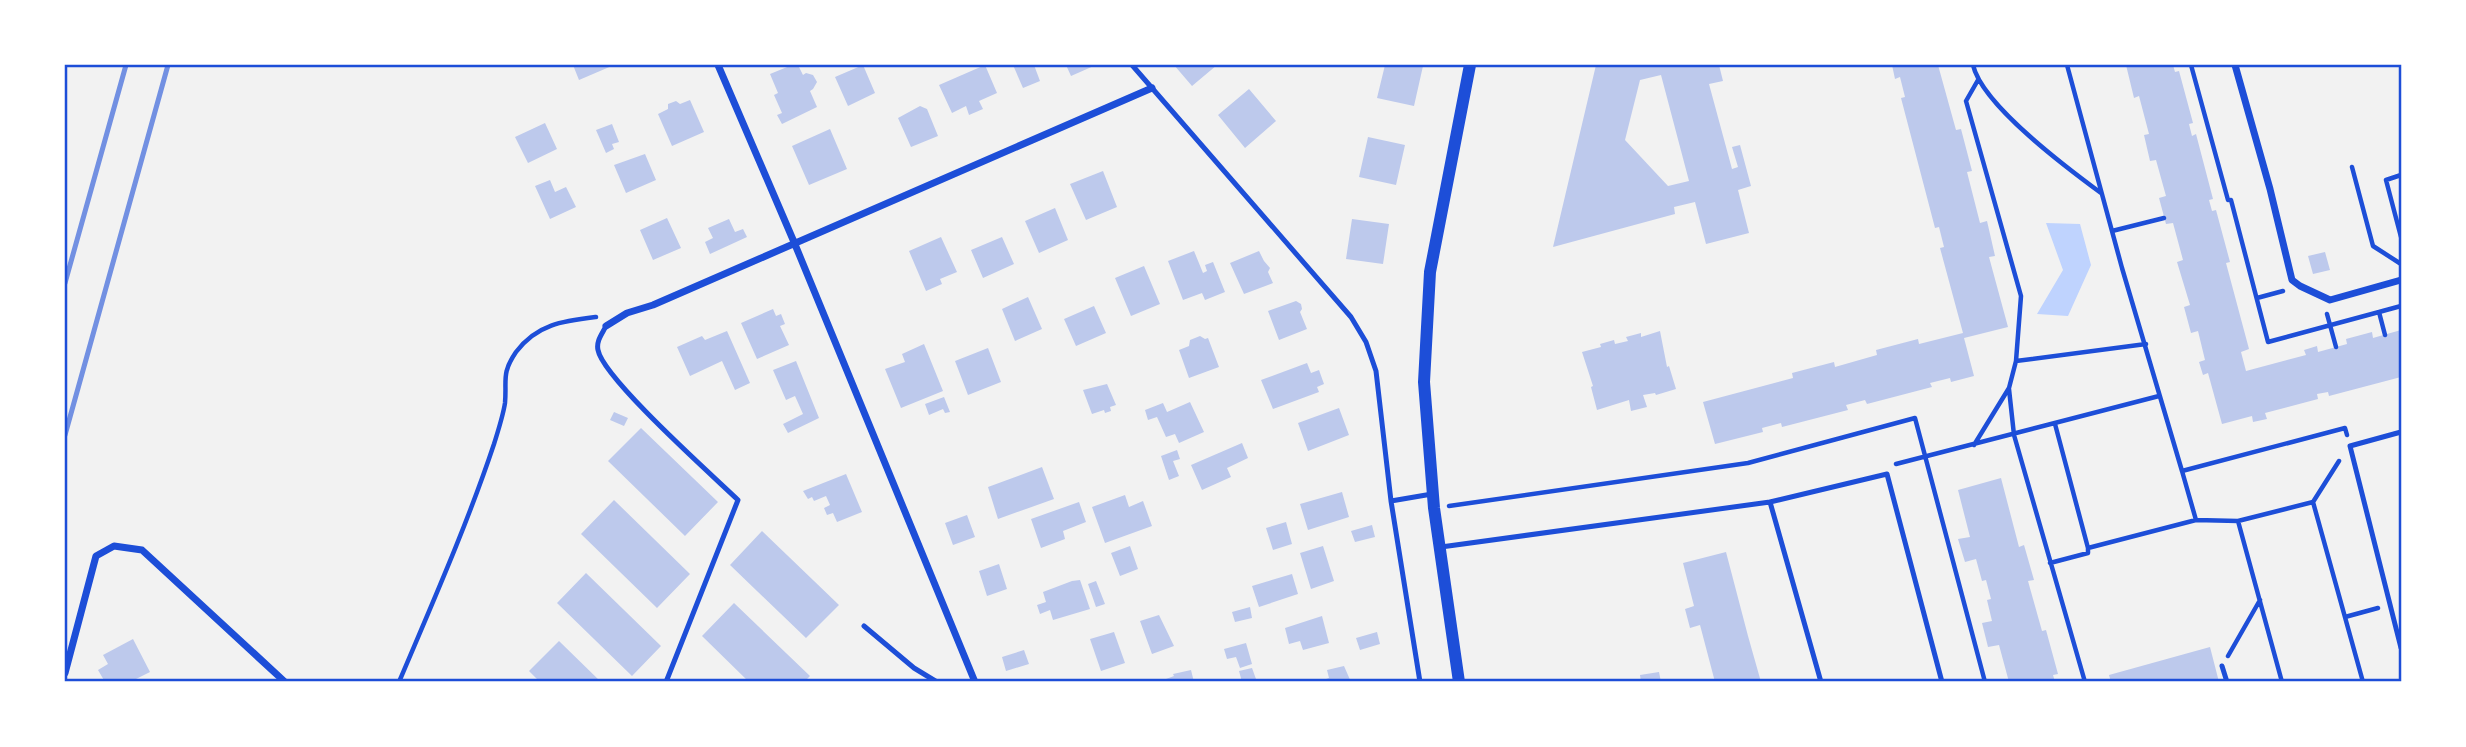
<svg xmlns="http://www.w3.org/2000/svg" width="2466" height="747" viewBox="0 0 2466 747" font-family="Arial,sans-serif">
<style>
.water{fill:#bfd3fe}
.building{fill:#bdc9ec;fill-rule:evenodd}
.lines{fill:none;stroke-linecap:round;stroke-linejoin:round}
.path{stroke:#1d4ed8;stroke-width:4.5}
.service{stroke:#1d4ed8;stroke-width:5}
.minor{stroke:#1d4ed8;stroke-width:7}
.tertiary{stroke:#1d4ed8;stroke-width:12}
.rail{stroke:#7290e2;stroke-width:5}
.neatline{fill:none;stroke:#1d4ed8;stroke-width:2.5}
</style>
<rect width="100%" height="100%" fill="#f2f2f2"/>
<path class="water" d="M2046 223 2080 224 2091 265 2068 316 2037 314 2063 270Z"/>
<path class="building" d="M573 65H614L579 80Z
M792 65H798L803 75 806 73 813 75 817 82 813 89 810 91 817 107 782 124 777 115 782 113 774 95 778 93 770 74Z
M863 65 875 93 848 106 835 77Z
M985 65 997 93 979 101 983 109 969 115 966 106 952 113 939 85Z
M1013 65H1034L1040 81 1023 88Z
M1066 65H1096L1071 76Z
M1174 65H1217L1192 86Z
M1385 65 1423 66 1414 106 1377 98Z
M1596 65H1719L1723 81 1709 84 1732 169 1738 167 1732 147 1740 145 1751 186 1738 190 1749 233 1706 244 1695 202 1674 207 1675 214 1553 247ZM1661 75 1689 181 1668 186 1625 140 1640 80Z
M1892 65H1938L1956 130 1961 129 1972 171 1967 172 1980 223 1987 221 1990 234 1995 256 1989 257 2008 327 1964 338 1974 376 1951 382 1950 378 1930 383 1932 387 1867 404 1865 400 1846 405 1848 410 1782 427 1781 423 1762 428 1763 432 1715 444 1703 402 1793 378 1792 373 1834 362 1835 367 1877 355 1876 350 1918 339 1919 344 1963 333 1940 248 1944 247 1939 227 1935 228 1901 98 1905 97 1900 77 1895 79Z
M2126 65H2173L2175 72 2179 71 2193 123 2189 124 2192 136 2196 134 2213 199 2209 200 2212 211 2216 210 2230 262 2226 263 2249 349 2241 352 2246 371 2306 355 2304 350 2317 346 2318 352 2347 344 2346 339 2372 332 2373 338 2401 330V377L2329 396 2328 392 2317 394 2318 399 2265 413 2267 419 2253 422 2252 416 2222 424 2208 373 2203 375 2199 362 2205 360 2198 331 2191 333 2184 307 2190 305 2177 262 2183 260 2173 223 2166 224 2159 198 2166 196 2156 160 2150 161 2144 135 2149 134 2139 96 2134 98Z
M1249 89 1276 121 1245 148 1218 115Z
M690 100 704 132 672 146 658 114 668 109V104L676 101 680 104Z
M920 106 927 109 938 136 911 147 898 118Z
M545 123 557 149 528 163 515 137Z
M612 124 619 142 612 144 614 149 606 153 596 130Z
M830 129 847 169 809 185 792 146Z
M1368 137 1405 145 1396 185 1359 177Z
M645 154 656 180 626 193 614 165Z
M1103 171 1117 207 1086 220 1070 184Z
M550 180 555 192 566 187 576 207 550 219 535 186Z
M1055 208 1068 240 1039 253 1025 221Z
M667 218 681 248 653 260 640 230Z
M729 219 735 232 743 229 747 237 710 254 705 242 713 238 708 228Z
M1352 219 1389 224 1383 264 1346 259Z
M941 237 957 272 940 279 942 284 926 291 909 251Z
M1002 237 1014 264 983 278 971 250Z
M1194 251 1203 273 1207 271 1205 265 1213 262 1225 292 1205 300 1202 293 1183 300 1168 261Z
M1259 251 1264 261 1270 268 1268 272 1273 283 1244 294 1230 263Z
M2325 252 2330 270 2313 274 2308 256Z
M1144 266 1160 304 1131 316 1115 278Z
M1028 297 1042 329 1015 341 1002 309Z
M1296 301 1301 304 1302 309 1300 312 1307 329 1279 340 1268 311Z
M1094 306 1106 333 1076 346 1064 319Z
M773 309 776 316 781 314 785 324 780 326 789 345 757 359 741 323Z
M727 331 750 383 735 390 722 361 690 376 677 347 702 336 705 340Z
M1660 331 1667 367 1669 366 1676 389 1656 395 1655 393 1643 395 1647 407 1631 411 1629 400 1597 410 1591 387 1593 386 1582 352 1601 347 1600 344 1614 340 1615 344 1628 341 1626 337 1641 333V337Z
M1200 336 1205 339 1208 338 1219 367 1189 378 1179 350 1189 346 1190 340Z
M924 344 943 391 901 408 885 369 905 362 902 354Z
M988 348 1001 382 968 395 955 361Z
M796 361 819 418 788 433 783 424 803 414 795 396 786 400 773 370Z
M1307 363 1311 373 1319 370 1324 384 1317 387 1319 392 1273 409 1261 380Z
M1107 384 1116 405 1110 407 1111 411 1105 413 1104 410 1092 414 1083 390Z
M944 397 950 412 945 413 943 409 929 415 925 404Z
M1190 402 1204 432 1179 443 1175 434 1166 437 1157 417 1148 420 1145 410 1163 403 1167 412Z
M1339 408 1349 435 1308 451 1298 423Z
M614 412 628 418 624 426 610 420Z
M641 428 718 502 685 536 608 461Z
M1242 443 1248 458 1227 468 1231 477 1202 490 1191 465Z
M1177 450 1180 459 1173 461 1179 476 1169 480 1161 456Z
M1042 467 1054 499 998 519 988 487Z
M846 474 862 512 837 522 833 513 827 515 824 508 830 505 826 496 814 501 812 497 808 499 803 491Z
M2001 478 2019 547 2024 545 2034 580 2028 581 2042 631 2046 630 2058 674 2053 675 2055 682H2009L1999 645 1988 647 1982 623 1992 621 1987 600 1991 599 1986 580 1982 581 1976 559 1965 562 1958 539 1970 537 1958 490Z
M1342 492 1349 517 1308 530 1300 504Z
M1125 495 1129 507 1143 501 1152 526 1105 543 1092 507Z
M614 500 690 574 657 608 581 534Z
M1079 502 1086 522 1063 531 1065 539 1041 548 1031 519Z
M967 515 975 537 953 545 945 523Z
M1286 522 1292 544 1273 550 1266 528Z
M1372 525 1375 537 1355 542 1351 531Z
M762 531 839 605 806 638 730 565Z
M1130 546 1138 569 1120 576 1111 553Z
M1323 546 1334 581 1311 589 1300 553Z
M1726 552 1748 636 1761 682H1715L1700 625 1690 628 1685 609 1694 606 1683 563Z
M999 564 1007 589 987 596 979 571Z
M586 573 661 646 632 676 557 603Z
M1292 574 1298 594 1259 607 1252 586Z
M1080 580 1090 609 1053 620 1050 610 1040 614 1037 605 1046 602 1043 592 1072 581Z
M1096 581 1105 604 1096 607 1088 584Z
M734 603 810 676 804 682H749L702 636Z
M1250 607 1252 618 1235 622 1232 612Z
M1159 615 1174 646 1152 654 1140 621Z
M1322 616 1329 643 1303 650 1300 641 1289 644 1285 628Z
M1114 632 1125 663 1101 671 1090 639Z
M1377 632 1380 644 1360 650 1356 638Z
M133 639 150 672 130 682H105L98 670 108 664 103 655Z
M559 641 601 682H540L529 671Z
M1246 643 1252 664 1240 668 1236 657 1227 659 1224 649Z
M2210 647 2219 682H2111L2109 675Z
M1024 650 1029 664 1006 671 1002 657Z
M1344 666 1351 682H1327L1326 679 1329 678 1327 670Z
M1252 668 1256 679 1242 682 1239 671Z
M1191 670 1194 682H1158L1174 676 1173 674Z
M1659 672 1661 682H1641L1640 675Z"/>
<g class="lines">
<path class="path" d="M1973 65C1982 105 2067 168 2101 193
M2067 65 2122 268 2182 471 2345 428 2347 435
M2191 65 2228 200
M2352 167 2373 246 2401 264
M2401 175 2386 180 2401 237
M2231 200 2268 342 2379 312 2385 335
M2112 231 2164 218
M2257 298 2283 291
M2379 312 2401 306
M2327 314 2336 347
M2016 361 2146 344
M2009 389 2014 435 2085 682
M2055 424 2088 548
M1974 445 2009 388 2016 361 2021 296 1966 101 1978 80
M1896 464 2159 396
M2182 471 2196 520
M2313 502 2339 461
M1449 506 1748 463 1915 418 1985 682
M2238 521 2282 682
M2050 563 2088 553V548L2196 520 2238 521 2313 502 2363 682
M2345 617 2378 608
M2228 656 2260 600
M399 682C432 604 467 525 494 444 498 431 503 416 505 403 507 380 501 374 516 352 537 324 563 321 596 317"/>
<path class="service" d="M1132 65 1351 317 1366 342 1376 371 1391 501 1420 682
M606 326C602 334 596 341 598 350 603 378 712 475 738 500L666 682
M2401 432 2350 446 2401 648
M1391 501 1432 494
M1770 502 1821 682
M1441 547 1770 502 1887 474 1942 682
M864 626 914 668 937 682
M2222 666 2227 682"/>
<path class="minor" d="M718 65 794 242 975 682
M2235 65 2270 189 2292 280 2300 286 2330 300 2401 280
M606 326 627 313 653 305 1152 88
M65 673 96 556 114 546 142 550 285 682"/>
<path class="tertiary" d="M1459 682 1434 508 1424 382 1430 272 1470 65"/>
<path class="rail" d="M65 283 126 65
M65 435 168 65"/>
</g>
<rect width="2466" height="747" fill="none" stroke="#ffffff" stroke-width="133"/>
<rect x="66" y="66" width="2334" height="614" class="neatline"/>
</svg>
